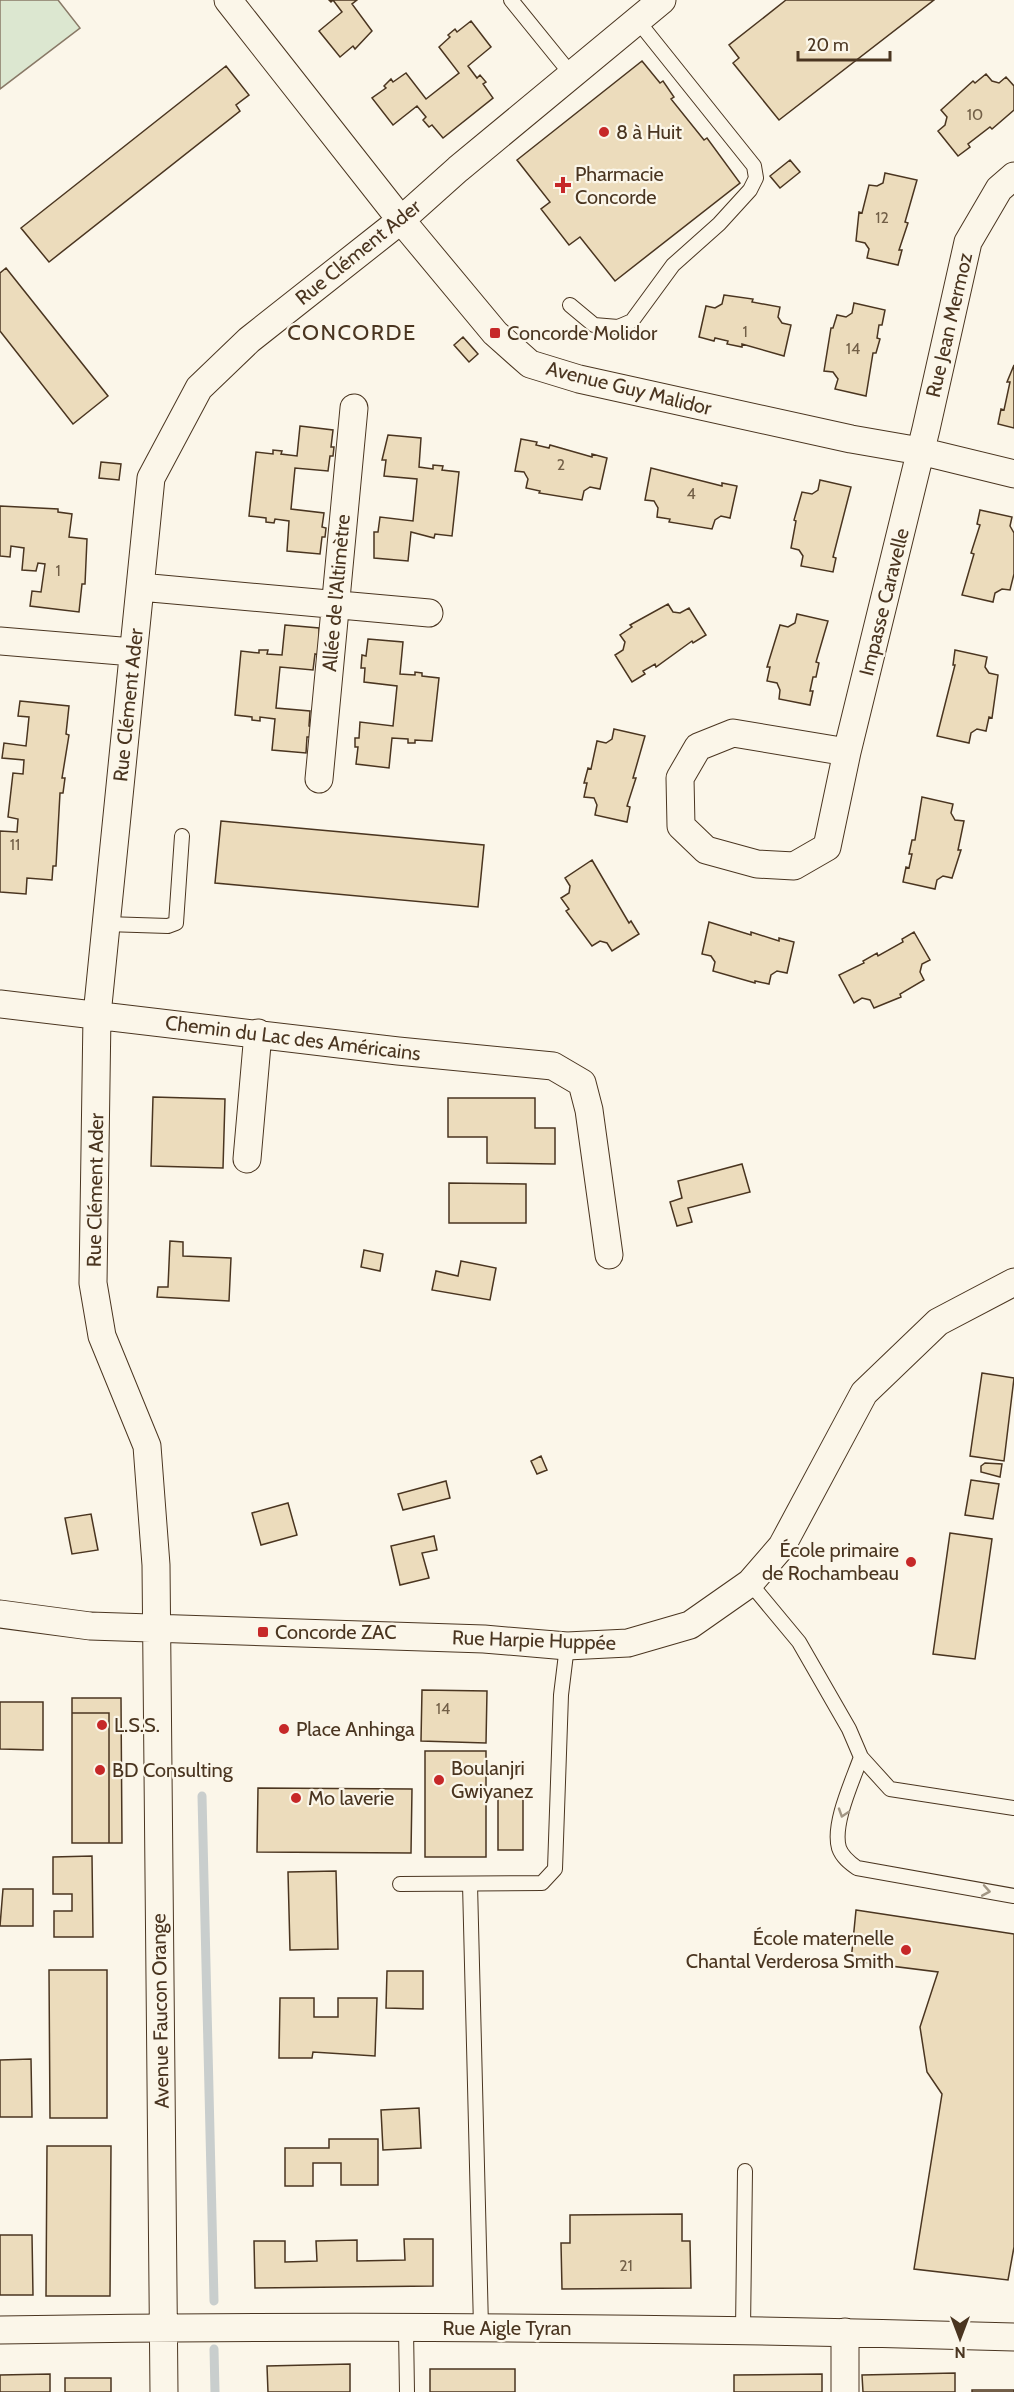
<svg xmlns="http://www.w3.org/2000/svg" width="1014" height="2392" viewBox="0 0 1014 2392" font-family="Cabin,sans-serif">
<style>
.green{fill:#dce7d0;stroke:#887966;stroke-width:1.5}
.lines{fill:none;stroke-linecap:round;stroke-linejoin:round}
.stream{stroke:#c9cecd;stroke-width:9}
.building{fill:#ecdcbc;stroke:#4a3520;stroke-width:1.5}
.lane-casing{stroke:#4a3520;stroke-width:16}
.street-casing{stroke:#4a3520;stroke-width:29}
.lane{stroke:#fbf6e9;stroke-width:14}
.street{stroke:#fbf6e9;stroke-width:27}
.oneway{stroke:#a29684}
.poi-dot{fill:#c62828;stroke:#fbf6e9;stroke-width:2}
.labels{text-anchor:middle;stroke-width:4.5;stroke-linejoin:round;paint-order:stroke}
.number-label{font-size:16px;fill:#725f47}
.poi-label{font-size:20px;fill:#4a3520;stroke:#fbf6e9;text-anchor:start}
.street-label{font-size:20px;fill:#4a3520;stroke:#fbf6e9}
.quarter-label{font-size:22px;letter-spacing:1.5px;fill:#4a3520;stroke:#fbf6e9}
</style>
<rect width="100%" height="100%" fill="#fbf6e9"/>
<path class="green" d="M0 0H58L80 28 0 89Z"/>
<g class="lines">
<path class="stream" d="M202 1796 214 2301
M214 2349 215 2392"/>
</g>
<path class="building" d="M329 0H357L352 4 372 31 355 49 353 46 340 57 319 31 342 12 333 0 331 2Z
M786 0H934L779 120 733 63 739 58 729 45Z
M471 21 491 47 468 66 477 78 480 75 486 82 483 84 493 98 443 138 432 125 429 127 423 120 426 117 417 106 393 125 372 98 386 88 384 86 391 79 393 82 406 73 426 99 459 73 439 47 450 37 448 35 455 29 457 32Z
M642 61 660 83 663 81 674 97 671 99 704 140 707 138 740 183 615 281 580 237 569 245 541 209 550 202 517 160Z
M226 66 249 95 236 105 240 111 49 262 21 228Z
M986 74 992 81 999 83 1006 77 1014 86V110L992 129 990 127 968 144 970 147 958 156 938 131 945 125 947 117 941 110 973 81 975 83Z
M790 160 800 172 780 188 770 176Z
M885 173 917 180 905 222 908 223 899 250H902L898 265 867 258 869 249 865 243 856 241 859 212 862 213 869 185 877 186 883 183Z
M6 268 108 396 73 424 0 331V273Z
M724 295 753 299 752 302 780 307 778 317 782 323 791 325 784 356 742 344V347L727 344 728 341 715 338 714 341 699 337 706 306 715 308 722 304Z
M854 303 885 310 882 325H879L877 338 880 339 876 353H873L866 396 835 389 838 379 833 372 824 371 831 328H833L837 315 846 317 852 313Z
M463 337 478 354 469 362 454 345Z
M1014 365V428L998 424 1001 409 1004 410 1010 382H1007Z
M300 426 333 430 331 447H334L333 456H330L328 471 295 468 291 509 324 513 322 527 326 528 325 537H322L320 554 287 551 289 521 275 519 274 523 266 522V518L249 516 256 452 273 454V450L282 451 281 454 297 456Z
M388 435 421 438 419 467 433 469V465L443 466 442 470 459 472 452 536 435 534 434 538 411 532 408 561 374 558V532H378L380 517 413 521 417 479 384 476 386 460H382Z
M521 439 537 442 536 445 549 448 550 445 592 457V454L607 458 600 489 590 487 584 491 582 500 539 493 540 491 526 488 528 479 524 472 515 471Z
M101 462 121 464 119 480 99 478Z
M651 468 722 486V483L737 486 730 518 721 516 715 520 712 529 669 522 670 519 657 517 658 508 654 501 645 500Z
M820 480 851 487 833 557 836 558 833 572 801 566 803 556 799 550 791 548 796 521 794 520 802 492 812 494 818 490Z
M0 506 58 509V512L72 514 69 537 87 539 85 584H82L79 612 30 606 32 591 41 592 45 564 38 563 36 571 22 570 24 548 11 546 10 557 0 556Z
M980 510 1012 517 1010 526 1014 533V574L1010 590 1002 589 995 593 993 602 962 595 974 554 971 553 980 525 977 524Z
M668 604 673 612 680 613 689 608 706 635 693 643 692 641 656 667 655 664 643 671 645 674 632 682 615 655 623 650 625 642 620 635 632 627 630 625Z
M797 614 828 621 816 662 819 663 816 677H813L810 691H813L810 705 779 699 780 690 777 683 767 681 770 667H767L780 625 788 627 795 623Z
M285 625 319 628 320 655 315 654 313 670 280 667 276 708 310 711 309 726 312 727 311 737H307L306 753 272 750 275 719 260 717V721L252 720V717L235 715 241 651 259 653V650H268L267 654 282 655Z
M368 639 403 642 400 674 415 675V672L422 673V676L439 678 432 741 415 740V743H408V739L392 738 389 768 356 764 358 747H355V738H359L360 722 393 726 397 686 364 682 365 668H361L362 655 366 656Z
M955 650 987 657 985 667 989 673 998 675 992 718 989 717 986 731 977 729 971 733 969 743 937 736 955 665H953Z
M20 701 69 706 66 734 69 735 62 778H65L63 793H60L56 866H53L52 880 27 878 26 894 0 892V831L17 832 18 819 8 817 13 773 23 774 24 760 2 758 4 743 26 746 29 717 18 716Z
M614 729 645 736 633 778H636L627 806 630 807 627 822 595 815 597 805 594 798 584 797 587 783H584L588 768 591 769 597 741 606 743 612 739Z
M922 797 953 804 951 813 955 820 964 821 958 850H961L952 878 943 876 937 880 935 889 903 882 906 867 909 868 912 854H909L912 840H915Z
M221 821 484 845 478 907 215 883Z
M592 860 629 923 631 921 639 934 612 951 607 943 600 941 592 946 566 911 569 909 561 898 569 893 570 886 565 878Z
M709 922 751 935V932L779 941V938L794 942 787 973 777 971 771 975 769 984 755 981V983L713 971 715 962 711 956 702 954Z
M914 932 930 960 922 964 920 972 924 980 900 994 901 997 874 1008 870 1000 862 998 854 1003 839 975 864 963 863 961 877 953 878 956 903 942 902 939Z
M153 1097 225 1099 223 1168 151 1166Z
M448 1098H535V1128H555V1164L487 1163V1137H448Z
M742 1164 750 1192 688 1208 692 1222 677 1226 670 1202 682 1198 678 1181Z
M449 1183 526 1184V1223H449Z
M170 1241 183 1242V1256L231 1258 229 1301 157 1297 158 1287H168Z
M364 1250 383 1254 380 1271 361 1267Z
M461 1261 496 1268 490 1300 432 1290 436 1271 458 1276Z
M982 1373 1014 1378 1004 1461 970 1456Z
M541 1456 547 1470 537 1474 531 1461Z
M985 1463 1002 1464 1000 1477 981 1472V1466Z
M971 1480 999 1484 993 1519 965 1515Z
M446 1481 450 1498 403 1510 398 1494Z
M288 1503 297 1535 261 1545 252 1513Z
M91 1514 98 1550 72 1554 65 1518Z
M950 1533 992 1539 975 1659 933 1654Z
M434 1536 437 1550 422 1553 429 1578 400 1585 391 1546Z
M422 1690 487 1691 486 1743 421 1741Z
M72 1698H121L122 1843H109V1713H72Z
M0 1702H43V1750L0 1749Z
M72 1713H109V1843H72Z
M425 1751H486V1857H425Z
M258 1788 412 1789 411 1853 257 1852Z
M498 1790 523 1791V1850H498Z
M92 1856 93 1937H54V1911H72V1894H53V1857Z
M336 1871 338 1949 290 1950 288 1872Z
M3 1889H33V1926H0Z
M856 1910 1014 1934V2247L1008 2280 914 2269 942 2094 927 2072 920 2027 938 1972 851 1961Z
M49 1970H107V2118H50Z
M387 1971H423V2009L386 2008Z
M280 1998H314V2017H338V1998H377L375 2056 313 2052 312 2058H279Z
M31 2059 32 2117H0V2060Z
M419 2108 421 2148 383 2150 381 2110Z
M329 2139H378V2185H341V2163H313V2186H285V2148H329Z
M47 2146H111L110 2296H46Z
M682 2214V2241H690L691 2288 562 2289 561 2243H570V2215Z
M0 2235H32L33 2295H0Z
M404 2239H433V2286L255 2288 254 2241H285V2262L317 2261 316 2241 357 2240V2261L405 2260Z
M350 2364V2392H268L267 2366Z
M430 2369H515V2392H430Z
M955 2373V2392H863L862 2375Z
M50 2374V2392H0V2375Z
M822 2374V2392H734V2375Z
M65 2378H111V2392H65Z
M972 2390H1014V2392H972Z"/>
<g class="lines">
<defs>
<path id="lane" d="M511 0 571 74
M570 305 594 325 618 327 632 321 673 265 719 224 750 190 756 178 754 166 637 20
M106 924 168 926 176 923 182 836
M750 1583 799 1642 849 1729 861 1757 890 1789 1014 1808
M861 1757C853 1780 832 1824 839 1848 842 1857 850 1863 857 1868L1014 1896
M400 1884 542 1883 555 1869 561 1695 567 1646
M470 1884 481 2327
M406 2329 407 2392
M743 2330 745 2171"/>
<path id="street" d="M228 0 401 220 495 333 530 364 579 379 851 439 920 451 1014 474
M140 587 429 613
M0 641 133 652
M847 752 733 733 698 747 680 778 681 826 706 850 757 864 794 866 827 847 847 752 926 429 968 242 999 189 1014 176
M319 779 354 408
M0 1004 398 1051 553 1066 582 1083 589 1110 609 1255
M247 1159 258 1033
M0 1614 90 1626 484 1639 567 1646 628 1643 690 1625 750 1583 782 1546 864 1393 938 1322 1014 1282
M0 2330C338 2325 676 2327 1014 2337
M164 2392 156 1565 147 1446 102 1336 93 1283 97 1015 151 478 199 388 249 340 401 220 458 169 662 0
M845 2392V2332"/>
</defs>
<use href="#lane" class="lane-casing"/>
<use href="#street" class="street-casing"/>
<use href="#lane" class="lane"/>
<use href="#street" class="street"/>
</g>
<defs><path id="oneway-chevron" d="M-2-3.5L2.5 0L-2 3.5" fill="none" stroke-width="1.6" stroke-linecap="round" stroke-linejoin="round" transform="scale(1.5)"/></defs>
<g class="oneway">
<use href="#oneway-chevron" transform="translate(843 1813) rotate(108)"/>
<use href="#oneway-chevron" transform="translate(986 1891) rotate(10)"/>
</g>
<g class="poi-dot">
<circle cx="604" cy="132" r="6"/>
<path d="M560 176h6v6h6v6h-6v6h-6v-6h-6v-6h6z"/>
<rect x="489" y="327" width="12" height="12" rx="3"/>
<circle cx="911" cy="1562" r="6"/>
<rect x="257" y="1626" width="12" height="12" rx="3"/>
<circle cx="102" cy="1725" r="6"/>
<circle cx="284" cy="1729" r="6"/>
<circle cx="100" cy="1770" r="6"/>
<circle cx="439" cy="1780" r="6"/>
<circle cx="296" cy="1798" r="6"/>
<circle cx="906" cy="1950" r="6"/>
</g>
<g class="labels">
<g class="number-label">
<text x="975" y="120">10</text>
<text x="882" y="223">12</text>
<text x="745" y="337">1</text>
<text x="853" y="354">14</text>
<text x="561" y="470">2</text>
<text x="691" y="499">4</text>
<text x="58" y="576">1</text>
<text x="15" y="850">11</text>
<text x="443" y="1714">14</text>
<text x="626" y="2271">21</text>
</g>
<g class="poi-label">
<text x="616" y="139">8 à Huit</text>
<text x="575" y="181">Pharmacie<tspan x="575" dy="23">Concorde</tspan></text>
<text x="507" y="340">Concorde Molidor</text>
<text x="899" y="1557" text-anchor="end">École primaire<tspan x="899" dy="23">de Rochambeau</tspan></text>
<text x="275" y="1639">Concorde ZAC</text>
<text x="114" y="1732">L.S.S.</text>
<text x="296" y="1736">Place Anhinga</text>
<text x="451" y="1775">Boulanjri<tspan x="451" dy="23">Gwiyanez</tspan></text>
<text x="112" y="1777">BD Consulting</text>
<text x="308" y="1805">Mo laverie</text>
<text x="894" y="1945" text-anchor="end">École maternelle<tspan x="894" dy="23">Chantal Verderosa Smith</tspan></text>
</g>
<g class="street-label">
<text transform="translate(358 252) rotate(-39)" y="7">Rue Clément Ader</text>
<text transform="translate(949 325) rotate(-77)" y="7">Rue Jean Mermoz</text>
<text transform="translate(629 388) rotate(14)" y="7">Avenue Guy Malidor</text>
<text transform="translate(336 593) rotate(-85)" y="7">Allée de l'Altimètre</text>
<text transform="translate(884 602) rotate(-76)" y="7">Impasse Caravelle</text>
<text transform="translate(128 705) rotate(-84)" y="7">Rue Clément Ader</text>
<text transform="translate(293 1038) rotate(7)" y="7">Chemin du Lac des Américains</text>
<text transform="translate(95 1190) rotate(-89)" y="7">Rue Clément Ader</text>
<text transform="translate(534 1640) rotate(2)" y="7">Rue Harpie Huppée</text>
<text transform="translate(160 2011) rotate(-91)" y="7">Avenue Faucon Orange</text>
<text x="507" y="2335">Rue Aigle Tyran</text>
</g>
<g class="quarter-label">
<text x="352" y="340">CONCORDE</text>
</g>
</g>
<g transform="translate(960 2338) rotate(180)" stroke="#fbf6e9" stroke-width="4.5" paint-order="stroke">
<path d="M0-4.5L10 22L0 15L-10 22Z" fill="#4a3520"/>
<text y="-9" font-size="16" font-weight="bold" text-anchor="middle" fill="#4a3520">N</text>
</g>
<path d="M798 51v9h92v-9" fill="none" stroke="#4a3520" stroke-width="3"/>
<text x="807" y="51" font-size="18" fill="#4a3520" stroke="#fbf6e9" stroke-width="4.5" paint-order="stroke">20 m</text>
</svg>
